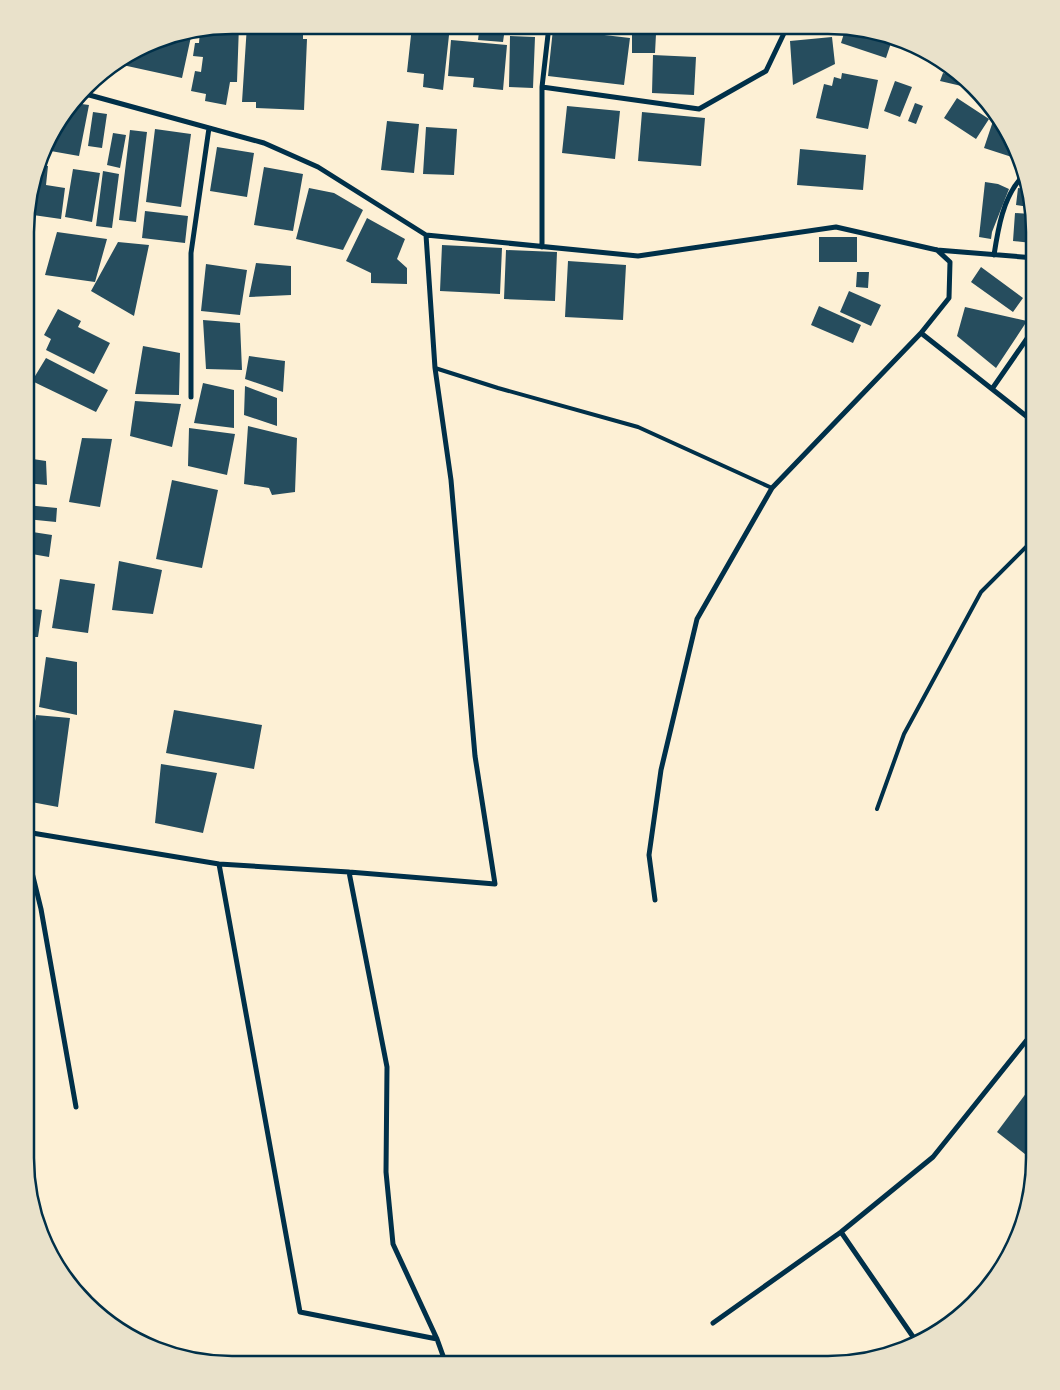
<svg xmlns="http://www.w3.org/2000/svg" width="1060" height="1390" viewBox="0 0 1060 1390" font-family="'Asap Condensed',sans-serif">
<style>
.building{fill:#264d5e}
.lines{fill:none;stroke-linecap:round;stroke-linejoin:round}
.service{stroke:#003049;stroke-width:4}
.minor{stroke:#003049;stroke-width:5}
.rim{fill:none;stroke:#003049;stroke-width:2.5}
</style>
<rect width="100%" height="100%" fill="#fdf0d5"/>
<path class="building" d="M232 25H239L237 82H230L226 105 205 101 206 94 191 91 195 71 201 72 203 57 193 56 195 43H199L200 30Z
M247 25H303V39H307L304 110 256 108V102H242Z
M412 26H450L443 90 423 87 424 74 407 72Z
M504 26H535V34L504 32Z
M572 26H601V30L572 27Z
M609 26H647L646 32Z
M711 26 764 27V33L711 35Z
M846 27H855L893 37 886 58 841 43Z
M553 29 630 38 624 85 548 76Z
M192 32 182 78 118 64 165 36Z
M479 32 504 35 503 42 478 40Z
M632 34H656L655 53H632Z
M510 36 535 37 533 88 509 87Z
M832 37 835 64 793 85 790 41Z
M451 40 507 45 503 90 473 87 474 78 448 76Z
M653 55 696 57 694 95 652 93Z
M842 73 878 80 868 129 816 118 824 84 832 86 834 77 841 79Z
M943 73 962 77 970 88 940 81Z
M895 81 912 87 900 117 884 111Z
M957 98 989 119 976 139 944 118Z
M74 103 89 105 79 156 45 150 53 129Z
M915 103 923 106 916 124 908 121Z
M567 106 620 111 615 159 562 153Z
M93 112 107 114 102 148 88 146Z
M642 112 705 118 701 166 638 161Z
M387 121 419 124 414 173 381 170Z
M993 121 1014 142 1018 159 984 148Z
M426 127 457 129 454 175 423 174Z
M155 129 191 134 181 207 146 202Z
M130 130 147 132 136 222 119 220Z
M113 133 126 135 120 168 107 165Z
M217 147 254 153 247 197 210 191Z
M800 149 866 155 863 190 797 185Z
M40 165 48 166 46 185 65 188 61 219 33 215Z
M264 167 303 174 293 231 254 225Z
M73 169 100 173 92 222 65 217Z
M103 171 119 174 112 228 96 226Z
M985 182 998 184 1009 189 992 232 991 239 979 237Z
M309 188 334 193 363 210 343 250 296 239Z
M1018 188 1025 189 1029 207 1016 205Z
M145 211 188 216 185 243 142 238Z
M1015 213 1031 214 1034 226 1032 243 1013 241Z
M367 218 405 239 397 259 407 268V284L371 283V273L346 261Z
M57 232 107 239 95 282 45 275Z
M819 237H857V262H819Z
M118 242 149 245 134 316 91 291Z
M442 245 502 248 500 294 440 291Z
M506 250 557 252 555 301 504 299Z
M568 261 626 265 623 320 565 317Z
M256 263 291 266V295L249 297Z
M206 264 247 270 240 315 201 311Z
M981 267 1023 298 1013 312 971 282Z
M857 272H869L868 288 856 287Z
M849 291 881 305 871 326 840 312Z
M819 306 861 325 853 343 811 325Z
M965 307 1027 321 996 368 957 336Z
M58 309 81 321 78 327 110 343 94 374 46 350 51 339 44 335Z
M203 320 240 323 242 370 206 369Z
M143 346 180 353 179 395 135 394Z
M1035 352V370L1027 366Z
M249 356 285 361 283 392 245 379Z
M46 358 108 390 96 412 32 381Z
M203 383 234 390V428L194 423Z
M245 386 277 398V426L244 415Z
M135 401 181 404 172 447 130 436Z
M248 426 297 438 295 492 272 495 269 488 244 484Z
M189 428 235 434 227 475 188 466Z
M82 438 112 439 100 507 69 502Z
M26 458 46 461 47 485 26 483Z
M172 480 218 490 202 568 156 559Z
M26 505 57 508 56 522 26 519Z
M26 531 52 535 49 557 26 553Z
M119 561 162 570 153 614 112 610Z
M60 579 95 584 88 633 52 628Z
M26 608 42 610 38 637H26Z
M46 657 77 662V715L39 707Z
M174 710 262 725 254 769 166 753Z
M36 715 70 718 58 807 26 801V775Z
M161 764 217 773 203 833 155 823Z
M1027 1092 1035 1098V1162L997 1132Z"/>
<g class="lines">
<path class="service" d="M435 368 498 388 638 427 772 488
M877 809 904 734 981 592 1035 538"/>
<path class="minor" d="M952 68 956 70
M542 87 699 109 766 71 787 27
M82 93 264 143 318 167 426 235 638 256 836 227 937 250 1035 258
M542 247V87L549 26
M994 255C998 229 1003 197 1022 177
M921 333 949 298 950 262 937 250
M191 397V253L209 128
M1035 423 992 389 1035 327
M26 832 219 864 349 872 495 884 475 756 451 480 435 368 426 235
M26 848 41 909 76 1107
M219 864 300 1312 437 1339
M349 872 387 1067 386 1172 393 1244 437 1339 446 1364
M655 900 649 855 661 770 697 619 772 488 921 333 992 389
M841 1232 918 1344
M713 1323 841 1232 933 1157 1026 1041 1035 1039"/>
</g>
<path d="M0 0H1060V1390H0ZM232 34H828A198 198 0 0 1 1026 232V1158A198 198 0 0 1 828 1356H232A198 198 0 0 1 34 1158V232A198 198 0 0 1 232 34Z" fill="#e9e1ca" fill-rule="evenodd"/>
<path class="rim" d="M232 34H828A198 198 0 0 1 1026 232V1158A198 198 0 0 1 828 1356H232A198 198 0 0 1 34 1158V232A198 198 0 0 1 232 34Z"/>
</svg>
